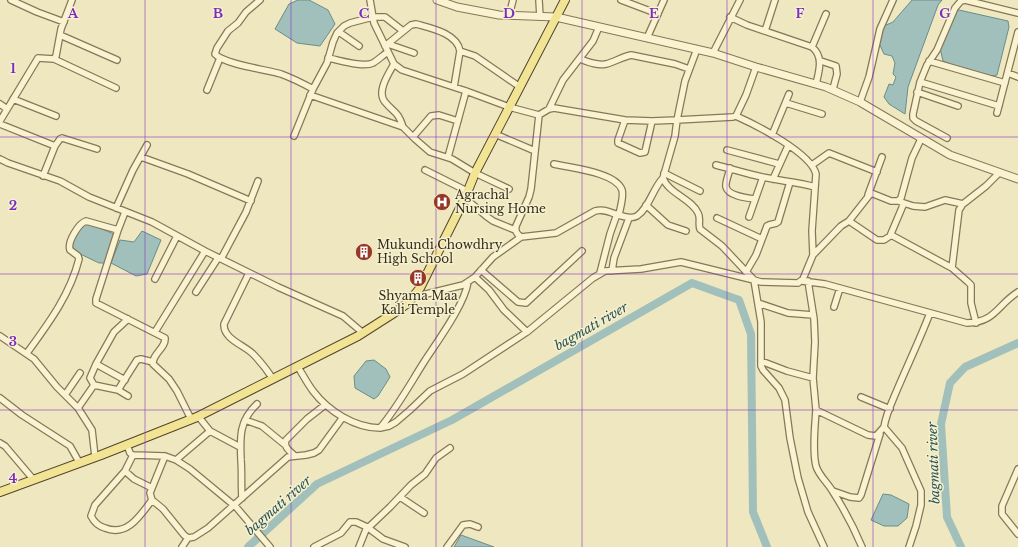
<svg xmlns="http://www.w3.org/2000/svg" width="1018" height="547" viewBox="0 0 1018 547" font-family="'Libre Baskerville',serif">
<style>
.water{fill:#a2c0bb;stroke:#698d8a}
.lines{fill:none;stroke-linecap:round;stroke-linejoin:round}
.river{stroke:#a2c0bb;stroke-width:8}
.minor-casing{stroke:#867857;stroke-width:8}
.tertiary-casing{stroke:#867857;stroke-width:9}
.primary-casing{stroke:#54452c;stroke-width:10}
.minor{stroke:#f9f3d2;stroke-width:5.5}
.tertiary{stroke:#f9f3d2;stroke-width:7}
.primary{stroke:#f2e495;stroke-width:8}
.grid{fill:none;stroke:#7b2cbf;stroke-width:1;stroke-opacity:0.55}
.labels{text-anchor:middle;stroke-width:3;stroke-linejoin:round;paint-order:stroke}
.poi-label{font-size:12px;fill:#362c1c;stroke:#f5f0ce;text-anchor:start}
.water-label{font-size:13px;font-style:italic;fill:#2b5256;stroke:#f5f0ce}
.grid-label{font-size:13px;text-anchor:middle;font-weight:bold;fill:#7b2cbf;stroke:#f5f0ce;stroke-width:3;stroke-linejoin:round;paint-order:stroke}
</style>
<rect width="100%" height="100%" fill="#eee7bf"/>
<path class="water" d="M298 0H309L328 10 335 24 320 46 297 43 275 29 289 4Z
M912 0H942L938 5 908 87 905 114 889 104 884 97 889 84 893 85 896 77 893 74 895 63 892 56 884 54 879 43 884 26 893 22Z
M959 10 1008 21 1009 27 997 75C983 79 957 66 943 61L940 48 956 11Z
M85 222 114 234 105 263H99L72 250 71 243Z
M142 231 161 240 147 274 136 276 111 263 120 240 134 242Z
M374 360 386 369 390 377 378 396 374 399 355 388 354 376 366 361Z
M883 494 891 495 909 504 907 518 898 526H884L871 520Z
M461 535 494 547H454Z"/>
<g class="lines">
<path class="river" d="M248 547 317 484 452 420 692 283 739 300 751 334 753 512 767 547
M961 547 947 517 941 424 950 383 965 367 1018 343"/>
<defs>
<path id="minor" d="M11 0 37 12 64 22
M260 0 246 12 238 23 228 31 217 48 215 54C223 64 268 70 281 74 292 78 302 83 313 89
M370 0 374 23 394 64 402 70 466 91 509 107 539 115 549 109 554 108 625 120 652 121 677 120 685 81 697 49
M539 0 540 17
M621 0 658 14
M509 16 513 0
M730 17 747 25 812 47C824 57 819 71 816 84
M765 31 775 0
M339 32 359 46
M60 35 117 60
M647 38 664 0
M388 44 414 53
M385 46 411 25 416 24C430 28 457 33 460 51L454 87
M812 47 826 14
M460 51 475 56 520 87
M713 53 740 0
M328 58C339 60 363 68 373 63 378 60 383 55 388 52
M54 59 116 88
M580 59C588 62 597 66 606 64 614 62 622 57 631 55L675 64 689 69
M821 61 836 66 837 74 833 89
M929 61 1005 83
M394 64C389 73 376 92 385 102 394 113 398 111 403 127
M1008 73 1018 77
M920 82 999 106
M207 90 220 58
M917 92 958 106
M310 95 403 127 415 139 430 152 452 159 475 173 509 189
M13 99 56 116
M860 102 869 77 880 29 893 0
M786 103 822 114
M0 104 7 109
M549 109 563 80 593 41 599 27
M997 113 1018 32
M736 116C756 125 811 153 816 174L812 231 813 255 803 279 798 283 761 282 754 280 722 246 700 229C698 224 701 218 698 213 692 199 668 193 663 178L675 136 677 120 733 117 736 116 746 95 756 67
M625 120 618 140V143L640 153 645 152 652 121
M0 121 38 58 54 59 56 56 61 29 72 0
M0 124 55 146
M495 134 535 151
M772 135 789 94
M294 136 313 89 327 63 333 42 337 33 344 26 350 23 373 17H385L403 31
M413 137 431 116 439 115 458 121
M947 138 916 121 913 118V114L920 82 927 65 937 50 955 8 961 1 965 0 1018 13
M727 150 779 164
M141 157 188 174 251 201
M448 157 466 91
M0 159 8 163 60 181 89 197 152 222 205 251 278 287 343 316 363 333
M554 164C570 168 616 172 622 190 624 197 620 208 619 215
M716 165C732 169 747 174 762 177 780 181 798 182 815 187
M812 165 829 153 877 172
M730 168C729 174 725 182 726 187 728 196 747 198 755 199
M425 170 467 191
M664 173 700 191
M43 176 55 146 60 139 62 138 97 149
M773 179 788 146
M868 195 882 157
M465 198 486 216 493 221 515 230
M898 201 913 206 925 207 945 200 963 204
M646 205 668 225 686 231
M116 208 133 170 147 145
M125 212 118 230 96 299V303L165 338C166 348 152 354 153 364L169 379 177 391 191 419
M749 217 763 177
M717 218 762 239
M849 221 877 240H884L890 236H893L952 268 968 282 971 285V303L976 323
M890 236 904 203
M521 237C517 234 515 232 516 226L529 197 531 189 539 115
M813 255 841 226 849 221 871 193 891 201H898L901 198 912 158 921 139
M221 259 246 212 258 181
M952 268 959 210 963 204 986 186 999 173
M481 270 518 302 526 303 582 251
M612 271 614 258 629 218
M746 272 756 255 767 226C771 223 775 225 778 222L790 182
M249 273 224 324C223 339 244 345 253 354 261 362 267 370 273 379
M600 273 610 234 617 214
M475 277 489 290 504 310 527 332
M155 279 177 236
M802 281 825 284 967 323C996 322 997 305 1018 292
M808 281 814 319 815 342 813 378 816 410 868 435 876 436 884 427
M196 292 218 258
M414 297 463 285 475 277 493 257 521 237 556 233 595 211C605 208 612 214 622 216 627 217 632 219 637 216 649 208 653 188 663 178
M758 303 788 313 813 315
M834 307 840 288
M155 332 205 251
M0 336 34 359 57 387 78 408 92 430 95 457
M27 353C48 324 70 295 79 259L78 256 70 250C67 242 79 223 86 221L118 230
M761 361 787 371 813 378
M96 364 125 380
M298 367C303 375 307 383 313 391 328 411 355 428 380 428 397 408 410 384 424 362 437 342 465 304 468 282
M94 385 90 378 96 364 114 332 128 319
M118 390 137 360 141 359 153 362
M65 395 80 373
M861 397 890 409
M0 398 22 415 70 446 79 462
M78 408 94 385 118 390 128 396
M816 410C815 427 812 450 816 466 819 476 828 483 833 492 844 509 854 528 862 547
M198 416 210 431 240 447
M245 420 262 426 284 444
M380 428 389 426 396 422 410 410 430 391 463 374 527 332 593 278 605 271 641 269 681 262 754 280 761 322V366L763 370 779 388 785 400 790 438 798 478 808 512 824 547
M0 443 5 446 33 479
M127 445 130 453 133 455 165 456 176 460 190 469 236 507 270 547
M133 455 125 471 95 505 91 516C94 522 98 526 105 528 127 537 140 516 152 500
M165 456 152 488 150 493 152 500 163 509 184 535 188 538 194 537 208 528 288 457 306 455 314 453 319 450 343 417
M295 456C290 451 283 447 286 440L307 419 325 405
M176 460 210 431
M1018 469 1002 506V514L1018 534
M125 471 134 479 152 488
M833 491 850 497 859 498 861 495 880 434
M400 497 424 513
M242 498C241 485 242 472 241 460 240 437 239 421 257 404
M182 547 188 538
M314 547 341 533 350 522H356L367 527 370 526 390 507 411 485 425 474 436 458 450 448
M359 547 367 527 383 539 405 547
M447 547 463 525 470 524 478 527
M909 547 916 526 921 505V491L902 448 884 427C886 414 892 402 897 390 908 364 920 339 930 313"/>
<path id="tertiary" d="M437 0 457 7 499 15 556 17 713 53 756 67 826 87 860 102 950 155 1018 179"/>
<path id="primary" d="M0 492 101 455 197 417 358 336 394 313 408 303 420 288 465 198 475 173 565 0"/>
</defs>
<use href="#minor" class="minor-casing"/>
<use href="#tertiary" class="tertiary-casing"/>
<use href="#primary" class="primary-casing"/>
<use href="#minor" class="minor"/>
<use href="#tertiary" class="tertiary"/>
<use href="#primary" class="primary"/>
</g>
<path class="grid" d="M145 0V547M291 0V547M436 0V547M582 0V547M727 0V547M873 0V547M0 137H1018M0 274H1018M0 410H1018"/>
<defs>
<symbol id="hospital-disc" viewBox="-11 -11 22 22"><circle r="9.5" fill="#963727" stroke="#f5f0ce"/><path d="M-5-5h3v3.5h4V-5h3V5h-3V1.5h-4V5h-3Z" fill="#fff"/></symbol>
<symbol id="building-disc" viewBox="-11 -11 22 22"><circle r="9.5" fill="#963727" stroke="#f5f0ce"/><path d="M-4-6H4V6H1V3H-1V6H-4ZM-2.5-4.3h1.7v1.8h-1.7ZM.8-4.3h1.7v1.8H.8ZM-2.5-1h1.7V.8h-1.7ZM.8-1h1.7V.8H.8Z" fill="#fff"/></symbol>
</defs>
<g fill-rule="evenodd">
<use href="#hospital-disc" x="432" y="192" width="20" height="20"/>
<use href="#building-disc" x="354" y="242" width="20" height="20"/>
<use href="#building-disc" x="408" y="268" width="20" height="20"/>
</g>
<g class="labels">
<g class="poi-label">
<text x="455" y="199">Agrachal<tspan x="455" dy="14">Nursing Home</tspan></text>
<text x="377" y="249">Mukundi Chowdhry<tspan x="377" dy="14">High School</tspan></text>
<text x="418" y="300" text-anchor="middle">Shyama Maa<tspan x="418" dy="14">Kali Temple</tspan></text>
</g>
<g class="water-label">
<text transform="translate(591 326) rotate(-30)" y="5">bagmati river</text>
<text transform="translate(933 463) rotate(-92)" y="5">bagmati river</text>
<text transform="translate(278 505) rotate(-41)" y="5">bagmati river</text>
</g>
</g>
<g class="grid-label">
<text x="73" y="18">A</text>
<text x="218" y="18">B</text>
<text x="364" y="18">C</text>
<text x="509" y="18">D</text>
<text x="654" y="18">E</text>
<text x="800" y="18">F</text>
<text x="945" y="18">G</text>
<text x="13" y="73">1</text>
<text x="13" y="210">2</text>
<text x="13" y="346">3</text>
<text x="13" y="483">4</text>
</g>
</svg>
